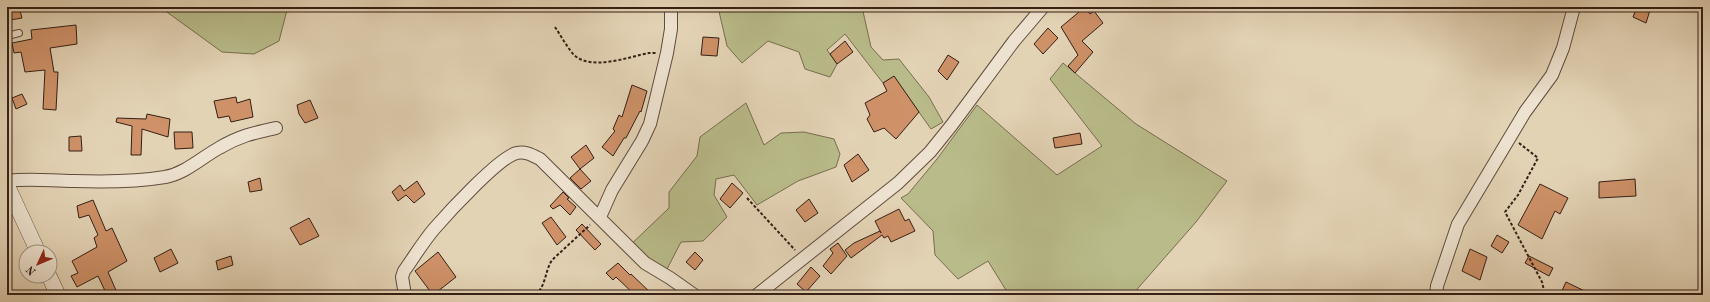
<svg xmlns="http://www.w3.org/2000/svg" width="1710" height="302" viewBox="0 0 1710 302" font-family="'Old Standard TT',serif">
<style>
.green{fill:#b9bb8a;stroke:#776d50}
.building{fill:#ce9168;stroke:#351f16}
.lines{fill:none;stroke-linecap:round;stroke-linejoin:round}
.service-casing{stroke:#604c3e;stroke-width:8}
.minor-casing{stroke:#604c3e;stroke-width:14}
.tertiary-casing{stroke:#604c3e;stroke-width:16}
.path{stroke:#351f16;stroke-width:2;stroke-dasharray:3 2;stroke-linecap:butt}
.service{stroke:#ede2cf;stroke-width:6}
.minor{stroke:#ede2cf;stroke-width:12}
.tertiary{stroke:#ede2cf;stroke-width:15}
</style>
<rect width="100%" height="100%" fill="#e3d3b5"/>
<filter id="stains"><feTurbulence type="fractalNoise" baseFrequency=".005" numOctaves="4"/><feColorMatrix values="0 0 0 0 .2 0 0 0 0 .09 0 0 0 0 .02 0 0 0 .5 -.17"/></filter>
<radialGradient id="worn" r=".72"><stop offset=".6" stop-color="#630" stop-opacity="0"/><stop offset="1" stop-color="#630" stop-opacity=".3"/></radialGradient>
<path class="green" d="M160 7H283L287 10 279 41 254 54 222 52Z
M718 7H862L871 47 883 60 899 59 929 97 943 122 931 129 894 77 883 83 845 34 827 50 837 64 830 77 805 69 799 52 768 41 742 63 727 46Z
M1063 63 1136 124 1227 181 1196 222 1132 295H1009L988 261 958 279 935 255 933 231 901 198 908 194 937 159 977 105 1057 175 1102 146 1050 79Z
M746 103 764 145 781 133 804 132 834 139 840 154 836 167 798 181 757 205 734 175 716 179 714 195 727 217 703 241 681 242 666 271 624 251 669 208V192L697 156 700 137Z"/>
<path class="building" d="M7 7H19L22 18 10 20Z
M1085 7 1090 14 1094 11 1103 23 1082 41 1093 52 1075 73 1068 66 1078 55 1061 27Z
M1637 7H1651L1646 23 1633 17Z
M76 25 77 44 50 48 54 72H58L56 110 43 109 45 70 25 72 21 52 14 53 12 43 32 39 31 30Z
M1048 28 1058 38 1043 54 1034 44Z
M703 37 719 38 717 56 701 55Z
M845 41 853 52 837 64 830 54Z
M948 55 959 62 947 80 938 71Z
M894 76 919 112 896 139 884 128 874 132 867 119 870 115 865 103 887 91 883 83Z
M632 85 647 91 641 112 640 111 626 138H624L613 156 602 147 615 131 613 129 619 115 622 117Z
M22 94 27 104 16 109 12 98Z
M236 97 237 103 250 99 253 117 231 122 229 116 218 118 214 101Z
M310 100 318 118 305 123 299 114 297 105Z
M147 114 170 119 168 137 142 129 141 155H131L132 126 116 122 117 118 146 119Z
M174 132H192L193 148 175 149Z
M1080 133 1082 144 1055 148 1053 138Z
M81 136 82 151H69V137Z
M586 145 594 158 580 169 571 157Z
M858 154 869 170 852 182 844 165Z
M580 169 591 181 581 189 570 178Z
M260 178 262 190 250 192 248 182Z
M1635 179 1636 196 1599 198V182Z
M417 181 425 194 414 203 406 195 398 201 392 192 400 185 404 191Z
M732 183 743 193 730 208 720 199Z
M1540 184 1568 198 1560 214 1555 211 1542 239 1518 225Z
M563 192 569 198 567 199 576 207 570 215 560 205 553 209 550 206Z
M809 199 818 213 805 222 796 210Z
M93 200 106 231 112 228 127 261 108 272 118 295H107L98 276 77 287 71 276 78 273 72 261 97 247 94 238 98 235 89 215 79 218 77 206Z
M899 209 905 221 909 219 915 231 891 242 888 236 884 238 882 235 851 258 845 250 854 243 880 231 881 233 875 221Z
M551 217 566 237 557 245 542 223Z
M309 218 319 236 300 245 290 228Z
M582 224 601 244 595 250 576 230Z
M1497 235 1509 242 1502 253 1491 246Z
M838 243 847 256 831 274 823 266 833 253 830 249Z
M171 249 178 263 160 272 154 258Z
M1470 249 1487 257 1480 280 1462 271Z
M438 252 456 277 433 295 415 271Z
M695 252 703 260 695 270 686 262Z
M231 256 233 265 218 270 216 261Z
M1529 256 1553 268 1549 276 1525 263Z
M618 263 630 275 631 274 653 295H635L616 277 613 280 606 273Z
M811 267 820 276 806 292 797 284Z
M1566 282 1593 295H1560Z"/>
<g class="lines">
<defs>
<path id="service" d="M7 36 19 33"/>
<path id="minor" d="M7 181C30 178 51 181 74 181 104 182 135 182 165 177 186 173 201 158 219 148 239 136 253 133 276 128
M600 217 612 190 642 141 650 124 667 53 671 29V7
M405 295 402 277 404 271C414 257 423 242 434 229 447 214 500 156 517 153 525 151 532 155 540 159L645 263 670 278 694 295
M757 295 898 183 930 152 951 126 1014 41 1043 7
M1436 295 1437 286 1458 224 1525 112 1552 75 1563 48 1574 7"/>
<path id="tertiary" d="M7 185 38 252
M49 276 58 295"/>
</defs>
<use href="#service" class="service-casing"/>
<use href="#minor" class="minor-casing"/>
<use href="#tertiary" class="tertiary-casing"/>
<path class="path" d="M555 27C561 36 567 47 574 55 592 71 628 57 649 53H656
M1519 143 1538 158 1518 195 1505 212 1542 282 1545 295
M747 198 795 250
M536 295C546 285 545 271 552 260L590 225"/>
<use href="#service" class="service"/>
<use href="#minor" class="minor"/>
<use href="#tertiary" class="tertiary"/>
</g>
<rect width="1710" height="302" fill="none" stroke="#e3d3b5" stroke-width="24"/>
<rect x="8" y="8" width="1694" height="286" fill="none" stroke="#351f16" stroke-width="2"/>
<rect x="12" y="12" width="1686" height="278" fill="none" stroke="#351f16"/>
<g transform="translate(38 264) rotate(226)"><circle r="19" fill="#ede2cf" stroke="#a39485"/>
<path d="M0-3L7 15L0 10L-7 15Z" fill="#8f2418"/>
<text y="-6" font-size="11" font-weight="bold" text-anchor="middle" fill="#351f16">N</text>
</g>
<rect width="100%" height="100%" filter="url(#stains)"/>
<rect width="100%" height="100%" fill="url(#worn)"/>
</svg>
